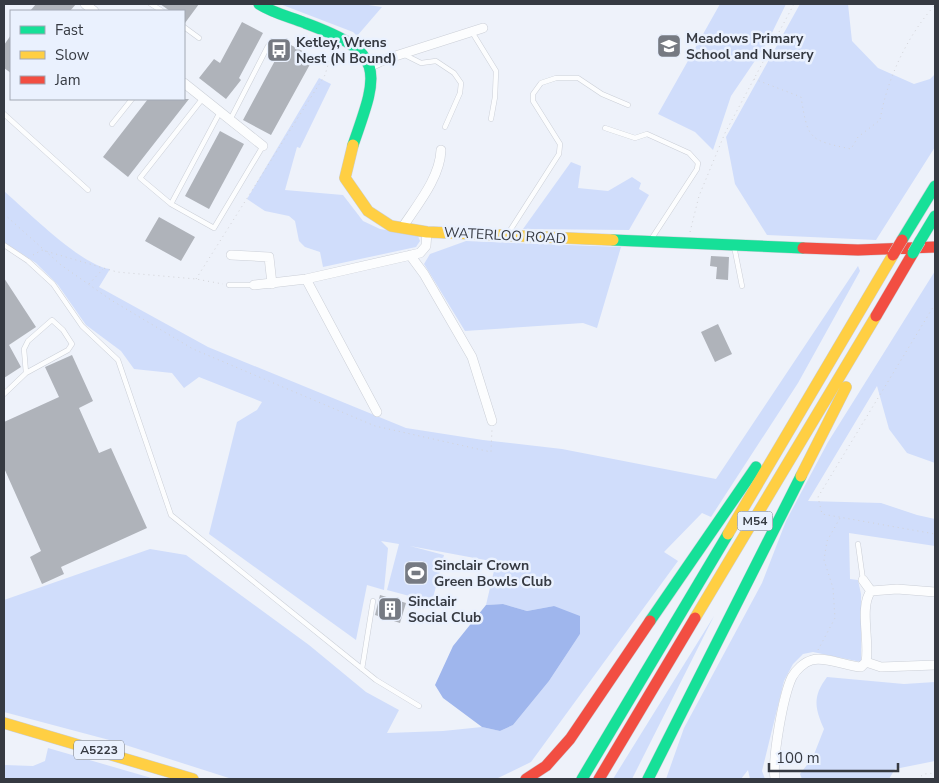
<svg xmlns="http://www.w3.org/2000/svg" width="939" height="783" viewBox="0 0 939 783" font-family="'Nunito Sans',sans-serif">
<style>
.green{fill:#d0ddfb}
.water{fill:#9fb6ed}
.building{fill:#afb3ba}
.lines{fill:none;stroke-linecap:round;stroke-linejoin:round}
.lane-casing{stroke:#cbcfd7;stroke-width:5.5}
.street-casing{stroke:#cbcfd7;stroke-width:10}
.fast-casing{stroke:#cbcfd7;stroke-width:12}
.slow-casing{stroke:#cbcfd7;stroke-width:12}
.jam-casing{stroke:#cbcfd7;stroke-width:12}
.path{stroke:#d2d3d7;stroke-width:1;stroke-dasharray:1 4;stroke-linecap:butt}
.lane{stroke:#fcfdfe;stroke-width:4.5}
.street{stroke:#fcfdfe;stroke-width:9}
.fast{stroke:#16e098;stroke-width:11}
.slow{stroke:#ffcf43;stroke-width:11}
.jam{stroke:#f24e42;stroke-width:11}
.fast-bridge-casing{stroke:#cdcfd4;stroke-width:12;stroke-linecap:butt}
.jam-bridge-casing{stroke:#cdcfd4;stroke-width:12;stroke-linecap:butt}
.fast-bridge{stroke:#16e098;stroke-width:11}
.jam-bridge{stroke:#f24e42;stroke-width:11}
.labels{text-anchor:middle;stroke-width:5;stroke-linejoin:round;paint-order:stroke}
.shield{fill:#eaf1fe;stroke:#6c717a;stroke-width:1}
.shield-label{font-size:12px;font-weight:bold;fill:#363a42}
.poi-label{font-size:14px;font-weight:bold;fill:#363a42;stroke:#eaf1fe;text-anchor:start}
.street-label{font-size:14px;fill:#363a42;stroke:#eaf1fe}
</style>
<rect width="100%" height="100%" fill="#eef2fa"/>
<path class="green" d="M280 4H362L382 7 357 36 353 32Z
M720 4H786L767 43 731 96 713 150 695 132 658 114Z
M800 4H848L852 41 878 68 914 84 930 79 935 74V147L876 240 767 235 735 184 726 137Z
M319 78 331 84 300 148 297 147 285 190 343 195 363 221 380 229 418 236 420 241 416 247 323 267 320 252 305 247 299 241 295 221 289 216 265 211 247 199Z
M571 162 581 166 578 188 608 191 632 177 641 183 639 189 649 195 629 230 523 229Z
M4 191C27 211 82 266 110 269L99 287 208 347 406 428 483 440 562 449 716 479 858 266 860 271 798 383 711 517 702 513 664 552 678 561 531 762 496 779H232L113 741 4 712V600L150 549 186 555 309 645 366 692 399 710 387 733 443 731 482 727 500 731 513 725 549 681 580 634 554 606 527 611 503 604 486 605 496 562 410 546 444 555 432 602 387 590 399 544 381 541 388 548 384 590 367 585 356 640 209 534 237 422 257 410 262 402 199 377 184 388 172 373 134 369 121 351 86 325 58 285 36 263 4 242Z
M466 241 621 247 597 328 583 323 465 331 424 264 430 254Z
M935 271V463L907 453 889 429 877 386 808 501 881 503 917 515 935 519V546L849 533 850 579 858 580 861 594V662L813 652 803 654 793 664 784 681 762 771 765 779H750L748 770 741 779H666L684 728 762 583 786 521 828 442Z
M714 616 632 779H613Z
M827 677 904 684 935 682V761L895 769 889 779H802L800 774 813 757 824 729C815 708 812 697 827 677Z
M48 748 148 777 154 779H4V765L33 766 45 761Z"/>
<path class="water" d="M503 604 527 611 554 606 580 616V634L549 681 513 725 500 731 482 727 443 698 435 685 453 646 486 605Z"/>
<path class="building" d="M36 4H76L70 11H30Z
M160 4H199L185 23 184 11H170Z
M242 22 263 33 239 78 241 80 226 99 199 78 214 59 220 63Z
M11 35V73L4 68V45Z
M285 42 314 57 271 135 243 120Z
M148 99H189L128 177 103 157Z
M220 131 244 144 209 209 185 196Z
M159 217 195 237 181 261 145 241Z
M711 256 729 257 728 280 716 279 717 267 710 266Z
M4 278 36 327 9 345 21 367 4 378Z
M718 324 732 354 715 362 701 332Z
M72 355 93 401 79 408 99 453 111 448 147 528 61 567 64 574 42 584 30 557 41 551 4 468V422L59 397 45 367Z
M380 595 406 603 400 623 375 615Z"/>
<g class="lines">
<defs>
<path id="lane" d="M151 4 162 11
M184 27 199 38
M472 32 496 71 495 97 491 119
M403 54 421 63 436 61 454 73 461 83 460 93 445 127
M220 112 171 204 214 228 263 146
M4 114 88 190
M230 120 268 46
M112 124 132 99
M605 128 635 138 647 134 689 153 698 163 697 169 652 238
M171 204 140 178 203 98
M509 232 559 154 560 144 533 101V94L541 83 556 78H578L602 94 628 105
M4 245 28 261 53 284 82 326 118 360 171 515 376 680 419 706
M734 246 742 286
M229 285H254
M4 394 26 373 68 350 72 344 63 330 52 320 28 341 24 349 26 373
M858 544 863 580
M362 669 373 601"/>
<path id="street" d="M85 4 94 11
M371 66 386 59 483 28
M184 83 263 146
M402 228C417 205 440 178 441 150
M231 255 269 257 272 284
M410 255 424 274 472 357 492 421
M306 279 377 412
M254 285 306 279 420 253 426 246 427 232
M863 580 871 591
M866 662C870 641 859 607 871 591L897 589 935 592
M866 662 881 667 935 665
M775 779C772 758 783 696 792 677 796 670 804 662 812 660 824 656 847 666 861 667L866 662"/>
<path id="fast" d="M259 4C273 13 290 17 305 23 387 53 379 71 353 145
M613 240 803 248
M902 240 935 186
M920 241 935 216
M650 621 756 467
M582 779 728 534
M648 779 801 476"/>
<path id="slow" d="M353 145 345 178 368 211 391 226 427 232 613 240
M801 476 846 387
M728 534 893 255
M695 618 876 316
M4 723 193 779"/>
<path id="jam" d="M803 248 858 250 935 247
M876 316 913 253
M526 779 546 766 570 739 650 621
M599 779 695 618"/>
</defs>
<use href="#lane" class="lane-casing"/>
<use href="#street" class="street-casing"/>
<use href="#fast" class="fast-casing"/>
<use href="#slow" class="slow-casing"/>
<use href="#jam" class="jam-casing"/>
<path class="path" d="M754 79 801 97C808 139 808 140 851 149L858 137 880 120C887 79 907 36 935 5
M4 214 61 265 111 300 193 349 375 426 491 452 492 429
M690 232 699 196 725 133 794 4
M33 255 42 250 117 272 196 279 223 284
M196 279 325 75 333 48
M89 284 103 269
M935 304 818 497 822 514 935 534
M818 650 835 618 833 588 824 560 827 541 840 518
M917 779 924 774 935 773"/>
<use href="#lane" class="lane"/>
<use href="#street" class="street"/>
<use href="#fast" class="fast"/>
<use href="#slow" class="slow"/>
<use href="#jam" class="jam"/>
<defs>
<path id="fast-bridge" d="M913 253 920 241"/>
<path id="jam-bridge" d="M893 255 902 240"/>
</defs>
<use href="#fast-bridge" class="fast-bridge-casing"/>
<use href="#jam-bridge" class="jam-bridge-casing"/>
<use href="#fast-bridge" class="fast-bridge"/>
<use href="#jam-bridge" class="jam-bridge"/>
</g>
<defs>
<symbol id="school-square" viewBox="-11 -11 22 22"><rect x="-9" y="-9" width="18" height="18" rx="4" fill="#767a82" stroke="#eaf1fe"/><path d="M0-5L7-2L0 1L-7-2ZM-4 1L0 2.5L4 1V4Q0 6-4 4Z" fill="#fff"/></symbol>
<symbol id="bus-square" viewBox="-11 -11 22 22"><rect x="-9" y="-9" width="18" height="18" rx="4" fill="#767a82" stroke="#eaf1fe"/><path d="M-5-6H5V4H4V6H2V4H-2V6H-4V4H-5ZM-3.5-4V0h7V-4ZM-3.5 1.2v1.5H-2V1.2ZM2 1.2v1.5H3.5V1.2Z" fill="#fff"/></symbol>
<symbol id="stadium-square" viewBox="-11 -11 22 22"><rect x="-9" y="-9" width="18" height="18" rx="4" fill="#767a82" stroke="#eaf1fe"/><path d="M0-5a6.5 5 0 1 0 0 10a6.5 5 0 1 0 0-10ZM-3.5-1.8h7v3.6h-7Z" fill="#fff"/></symbol>
<symbol id="building-square" viewBox="-11 -11 22 22"><rect x="-9" y="-9" width="18" height="18" rx="4" fill="#767a82" stroke="#eaf1fe"/><path d="M-4-6H4V6H1V3H-1V6H-4ZM-2.5-4.3h1.7v1.8h-1.7ZM.8-4.3h1.7v1.8H.8ZM-2.5-1h1.7V.8h-1.7ZM.8-1h1.7V.8H.8Z" fill="#fff"/></symbol>
</defs>
<g fill-rule="evenodd">
<use href="#school-square" x="655" y="32" width="28" height="28"/>
<use href="#bus-square" x="265" y="36" width="28" height="28"/>
<use href="#stadium-square" x="402" y="559" width="28" height="28"/>
<use href="#building-square" x="376" y="595" width="28" height="28"/>
</g>
<g class="labels">
<g class="shield">
<rect x="737.5" y="511.5" width="35" height="19" rx="4"/>
<rect x="74" y="740.5" width="50" height="19" rx="4"/>
</g>
<g class="shield-label">
<text x="755" y="525">M54</text>
<text x="99" y="754">A5223</text>
</g>
<g class="poi-label">
<text x="686" y="43">Meadows Primary<tspan x="686" dy="16">School and Nursery</tspan></text>
<text x="296" y="47">Ketley, Wrens<tspan x="296" dy="16">Nest (N Bound)</tspan></text>
<text x="434" y="570">Sinclair Crown<tspan x="434" dy="16">Green Bowls Club</tspan></text>
<text x="408" y="606">Sinclair<tspan x="408" dy="16">Social Club</tspan></text>
</g>
<g class="street-label">
<text transform="translate(505 235) rotate(3)" y="5">WATERLOO ROAD</text>
</g>
</g>
<rect width="939" height="783" fill="none" stroke="#363a42" stroke-width="10"/>
<rect x="10" y="10" width="175" height="90" fill="#eaf1fe" stroke="#a2a8b3"/>
<rect x="20" y="26" width="25" height="8" fill="#16e098" stroke="#a2a8b3"/>
<text x="55" y="35" font-size="15" fill="#363a42">Fast</text>
<rect x="20" y="51" width="25" height="8" fill="#ffcf43" stroke="#a2a8b3"/>
<text x="55" y="60" font-size="15" fill="#363a42">Slow</text>
<rect x="20" y="76" width="25" height="8" fill="#f24e42" stroke="#a2a8b3"/>
<text x="55" y="85" font-size="15" fill="#363a42">Jam</text>
<path d="M769 763v8h129v-8" fill="none" stroke="#363a42" stroke-width="2.5"/>
<text x="776" y="763" font-size="15" fill="#363a42" stroke="#eaf1fe" stroke-width="4" paint-order="stroke">100 m</text>
</svg>
